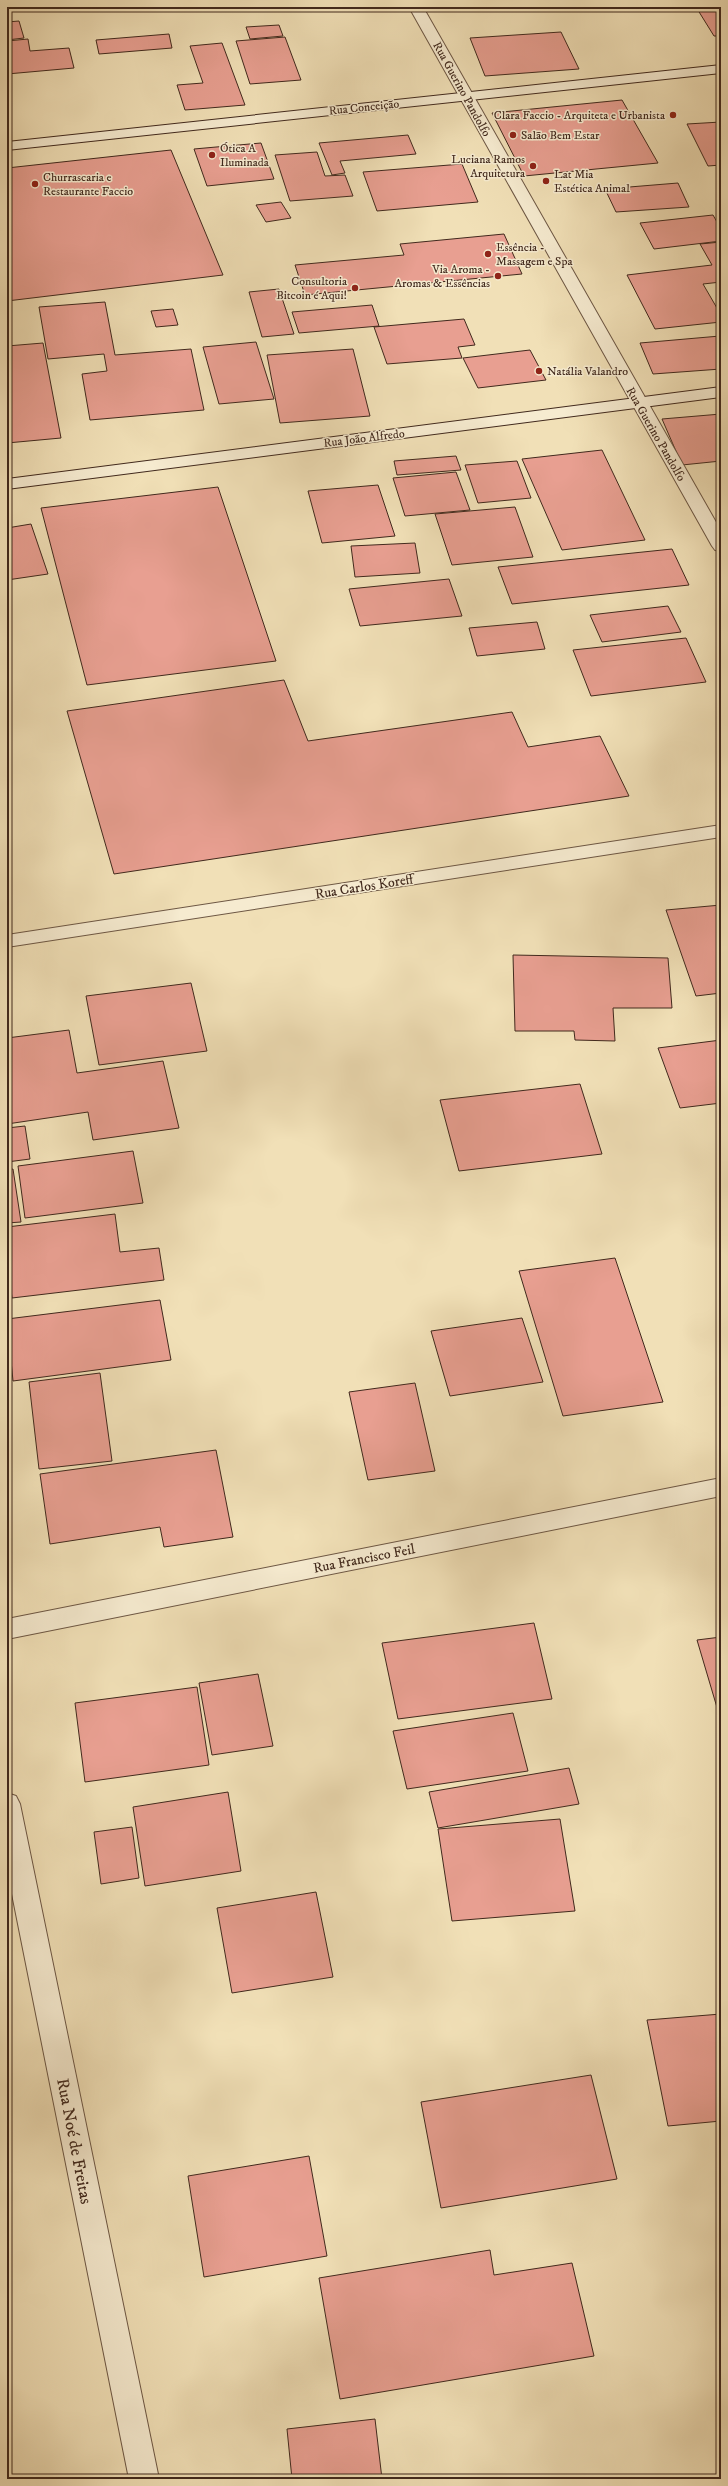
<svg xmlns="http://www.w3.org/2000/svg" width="728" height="2486" viewBox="0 0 728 2486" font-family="'IM FELL DW Pica',serif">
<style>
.building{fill:#e89f91;stroke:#41291d}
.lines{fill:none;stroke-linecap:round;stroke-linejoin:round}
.street-casing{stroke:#6d5744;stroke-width:2}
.secondary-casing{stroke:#41291d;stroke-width:2}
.street{fill:#f6ebd0;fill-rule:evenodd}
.secondary{fill:#f6ebd0;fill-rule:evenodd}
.poi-dot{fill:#8f2418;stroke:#f6ebd0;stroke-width:1.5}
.labels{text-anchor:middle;stroke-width:3;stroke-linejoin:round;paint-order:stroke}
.far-street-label{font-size:12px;fill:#41291d;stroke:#f6ebd0}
.far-poi-label{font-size:12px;fill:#41291d;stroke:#f6ebd0;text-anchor:start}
.street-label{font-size:14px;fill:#41291d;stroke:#f6ebd0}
.near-street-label{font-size:17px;fill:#41291d;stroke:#f6ebd0}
</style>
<rect width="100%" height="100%" fill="#f1e0b7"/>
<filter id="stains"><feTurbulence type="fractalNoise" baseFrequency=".005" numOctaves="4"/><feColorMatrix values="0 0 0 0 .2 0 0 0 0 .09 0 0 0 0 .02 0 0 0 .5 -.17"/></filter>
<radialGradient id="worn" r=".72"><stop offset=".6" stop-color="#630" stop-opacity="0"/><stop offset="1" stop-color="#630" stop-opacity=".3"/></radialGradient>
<path class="building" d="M696 7H721V36H714Z
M19 21 24 38 7 40V22Z
M279 25 283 36 250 39 246 27Z
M561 32 579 69 485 76 470 38Z
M169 34 172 48 99 54 96 40Z
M285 37 301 80 250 84 236 41Z
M28 39 30 51 69 48 74 68 7 74V41Z
M222 43 245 105 185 110 177 85 203 83 190 46Z
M622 100 658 163 524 176 492 113Z
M721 122V165L708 166 687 124Z
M408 135 416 154 340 161 345 173 332 175 319 143Z
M261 143 274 179 207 186 194 149Z
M171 150 223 275 7 301V168Z
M317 152 325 176 345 175 353 196 290 201 275 155Z
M462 164 478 202 377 211 363 172Z
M678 183 689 207 616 212 605 189Z
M281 202 291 218 266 222 256 205Z
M713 215 721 229V241L654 249 640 223Z
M504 234 522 274 305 295 295 265 404 255 400 244Z
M721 242V282L703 284 721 315V322L655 329 627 275 712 265 700 244Z
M279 289 294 334 262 337 249 292Z
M105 302 115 355 191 349 204 410 90 420 82 374 107 371 104 354 48 359 39 307Z
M372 305 379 326 299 333 292 312Z
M173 309 178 325 156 327 151 311Z
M464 319 475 345 458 347 462 358 387 364 374 327Z
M720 336 721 369 653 374 640 343Z
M256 342 274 399 219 404 203 347Z
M43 343 61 438 7 443V346Z
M353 349 370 416 280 423 267 355Z
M530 350 546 380 478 388 463 358Z
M721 414V461L682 465 662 419Z
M602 450 645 540 562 550 522 459Z
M456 456 461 470 397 475 394 461Z
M517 461 531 498 478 503 465 465Z
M456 472 470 510 405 516 393 478Z
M378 485 395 536 322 543 308 491Z
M218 487 276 661 87 685 41 508Z
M515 507 533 557 452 565 435 514Z
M31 524 48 574 7 580V528Z
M415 543 420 573 355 577 351 546Z
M672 549 689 585 512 604 498 567Z
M449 579 462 616 360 626 349 589Z
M668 606 681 632 602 642 590 615Z
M537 622 545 649 477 656 469 628Z
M686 638 706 682 591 696 573 650Z
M284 680 308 741 512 712 528 747 600 736 629 796 114 874 67 711Z
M721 905V993L696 996 666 910Z
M513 955 668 958 672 1008H613L615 1041 575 1040 574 1031H515Z
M191 983 207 1051 99 1065 86 996Z
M69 1030 77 1073 163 1061 179 1128 93 1140 88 1112 7 1124V1038Z
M721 1040V1103L680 1108 658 1048Z
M580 1084 602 1154 459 1171 440 1100Z
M25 1126 30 1159 7 1162V1128Z
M133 1151 143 1203 25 1218 18 1166Z
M13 1169 21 1222 7 1223V1170Z
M115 1214 120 1252 159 1248 164 1280 12 1298 7 1257V1227Z
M615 1258 663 1402 563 1416 519 1271Z
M160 1300 171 1360 13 1381 7 1319Z
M522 1318 543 1382 450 1396 431 1331Z
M100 1373 112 1461 39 1469 29 1382Z
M415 1383 435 1471 368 1480 349 1392Z
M216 1450 233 1537 164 1547 160 1527 50 1544 40 1474Z
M534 1623 552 1699 398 1719 382 1643Z
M721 1637V1721L697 1640Z
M258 1674 273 1746 212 1755 199 1683Z
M197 1687 209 1765 85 1782 75 1703Z
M513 1713 528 1771 407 1789 393 1731Z
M569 1768 579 1804 438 1828 429 1792Z
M228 1792 241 1871 145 1886 133 1807Z
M560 1819 575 1911 452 1921 438 1829Z
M132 1827 139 1878 101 1884 94 1832Z
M316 1892 333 1977 232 1993 217 1908Z
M721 2014V2121L668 2126 647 2020Z
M591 2075 617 2179 441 2208 421 2102Z
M309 2156 327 2256 204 2277 188 2176Z
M490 2250 494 2275 572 2263 594 2356 340 2399 319 2278Z
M375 2419 382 2479H292L287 2429Z"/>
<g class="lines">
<defs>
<path id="street" d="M409 7H423L721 531V551L715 550 712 546Z
M721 825V837L7 947V935Z
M721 1478V1496L7 1639V1619Z
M7 1793 16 1796 20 1804 159 2479H129L7 1869Z"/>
<path id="secondary" d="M721 65V73L7 150V142Z
M721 387V397L7 489V479Z"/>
</defs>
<use href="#street" class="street-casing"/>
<use href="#secondary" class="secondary-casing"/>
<use href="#street" class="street"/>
<use href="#secondary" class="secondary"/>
</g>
<g class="poi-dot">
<circle cx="673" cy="115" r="4"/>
<circle cx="513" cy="135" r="4"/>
<circle cx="212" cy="155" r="4"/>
<circle cx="533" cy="166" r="4"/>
<circle cx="546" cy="181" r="4"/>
<circle cx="35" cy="184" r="4"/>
<circle cx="488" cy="254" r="4"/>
<circle cx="498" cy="276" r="4"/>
<circle cx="355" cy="288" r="4"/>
<circle cx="539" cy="371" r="4"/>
</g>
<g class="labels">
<g class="far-street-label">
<text transform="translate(462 89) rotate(61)" y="4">Rua Guerino Pandolfo</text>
<text transform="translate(364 107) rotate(-6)" y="4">Rua Conceição</text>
<text transform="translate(656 434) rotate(60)" y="4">Rua Guerino Pandolfo</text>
<text transform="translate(364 438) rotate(-7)" y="4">Rua João Alfredo</text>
</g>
<g class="far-poi-label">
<text x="665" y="119" text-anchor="end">Clara Faccio - Arquiteta e Urbanista</text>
<text x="521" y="139">Salão Bem Estar</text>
<text x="220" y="152">Ótica A<tspan x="220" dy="14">Iluminada</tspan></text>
<text x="525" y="163" text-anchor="end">Luciana Ramos<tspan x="525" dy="14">Arquitetura</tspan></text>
<text x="554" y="178">Lat Mia<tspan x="554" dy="14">Estética Animal</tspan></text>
<text x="43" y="181">Churrascaria e<tspan x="43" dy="14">Restaurante Faccio</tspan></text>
<text x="496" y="251">Essência -<tspan x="496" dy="14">Massagem e Spa</tspan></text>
<text x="490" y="273" text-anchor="end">Via Aroma -<tspan x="490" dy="14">Aromas &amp; Essências</tspan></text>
<text x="347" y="285" text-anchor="end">Consultoria<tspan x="347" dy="14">Bitcoin é Aqui!</tspan></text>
<text x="547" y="375">Natália Valandro</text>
</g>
<g class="street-label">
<text transform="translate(364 886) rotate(-9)" y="5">Rua Carlos Koreff</text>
<text transform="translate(364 1558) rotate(-11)" y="5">Rua Francisco Feil</text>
</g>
<g class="near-street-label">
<text transform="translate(75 2141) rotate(79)" y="6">Rua Noé de Freitas</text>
</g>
</g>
<rect width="728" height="2486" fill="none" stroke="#f1e0b7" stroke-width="24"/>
<rect x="8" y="8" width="712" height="2470" fill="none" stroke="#41291d" stroke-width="2"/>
<rect x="12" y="12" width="704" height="2462" fill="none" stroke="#41291d"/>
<rect width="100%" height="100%" filter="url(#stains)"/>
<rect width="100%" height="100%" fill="url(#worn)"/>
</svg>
